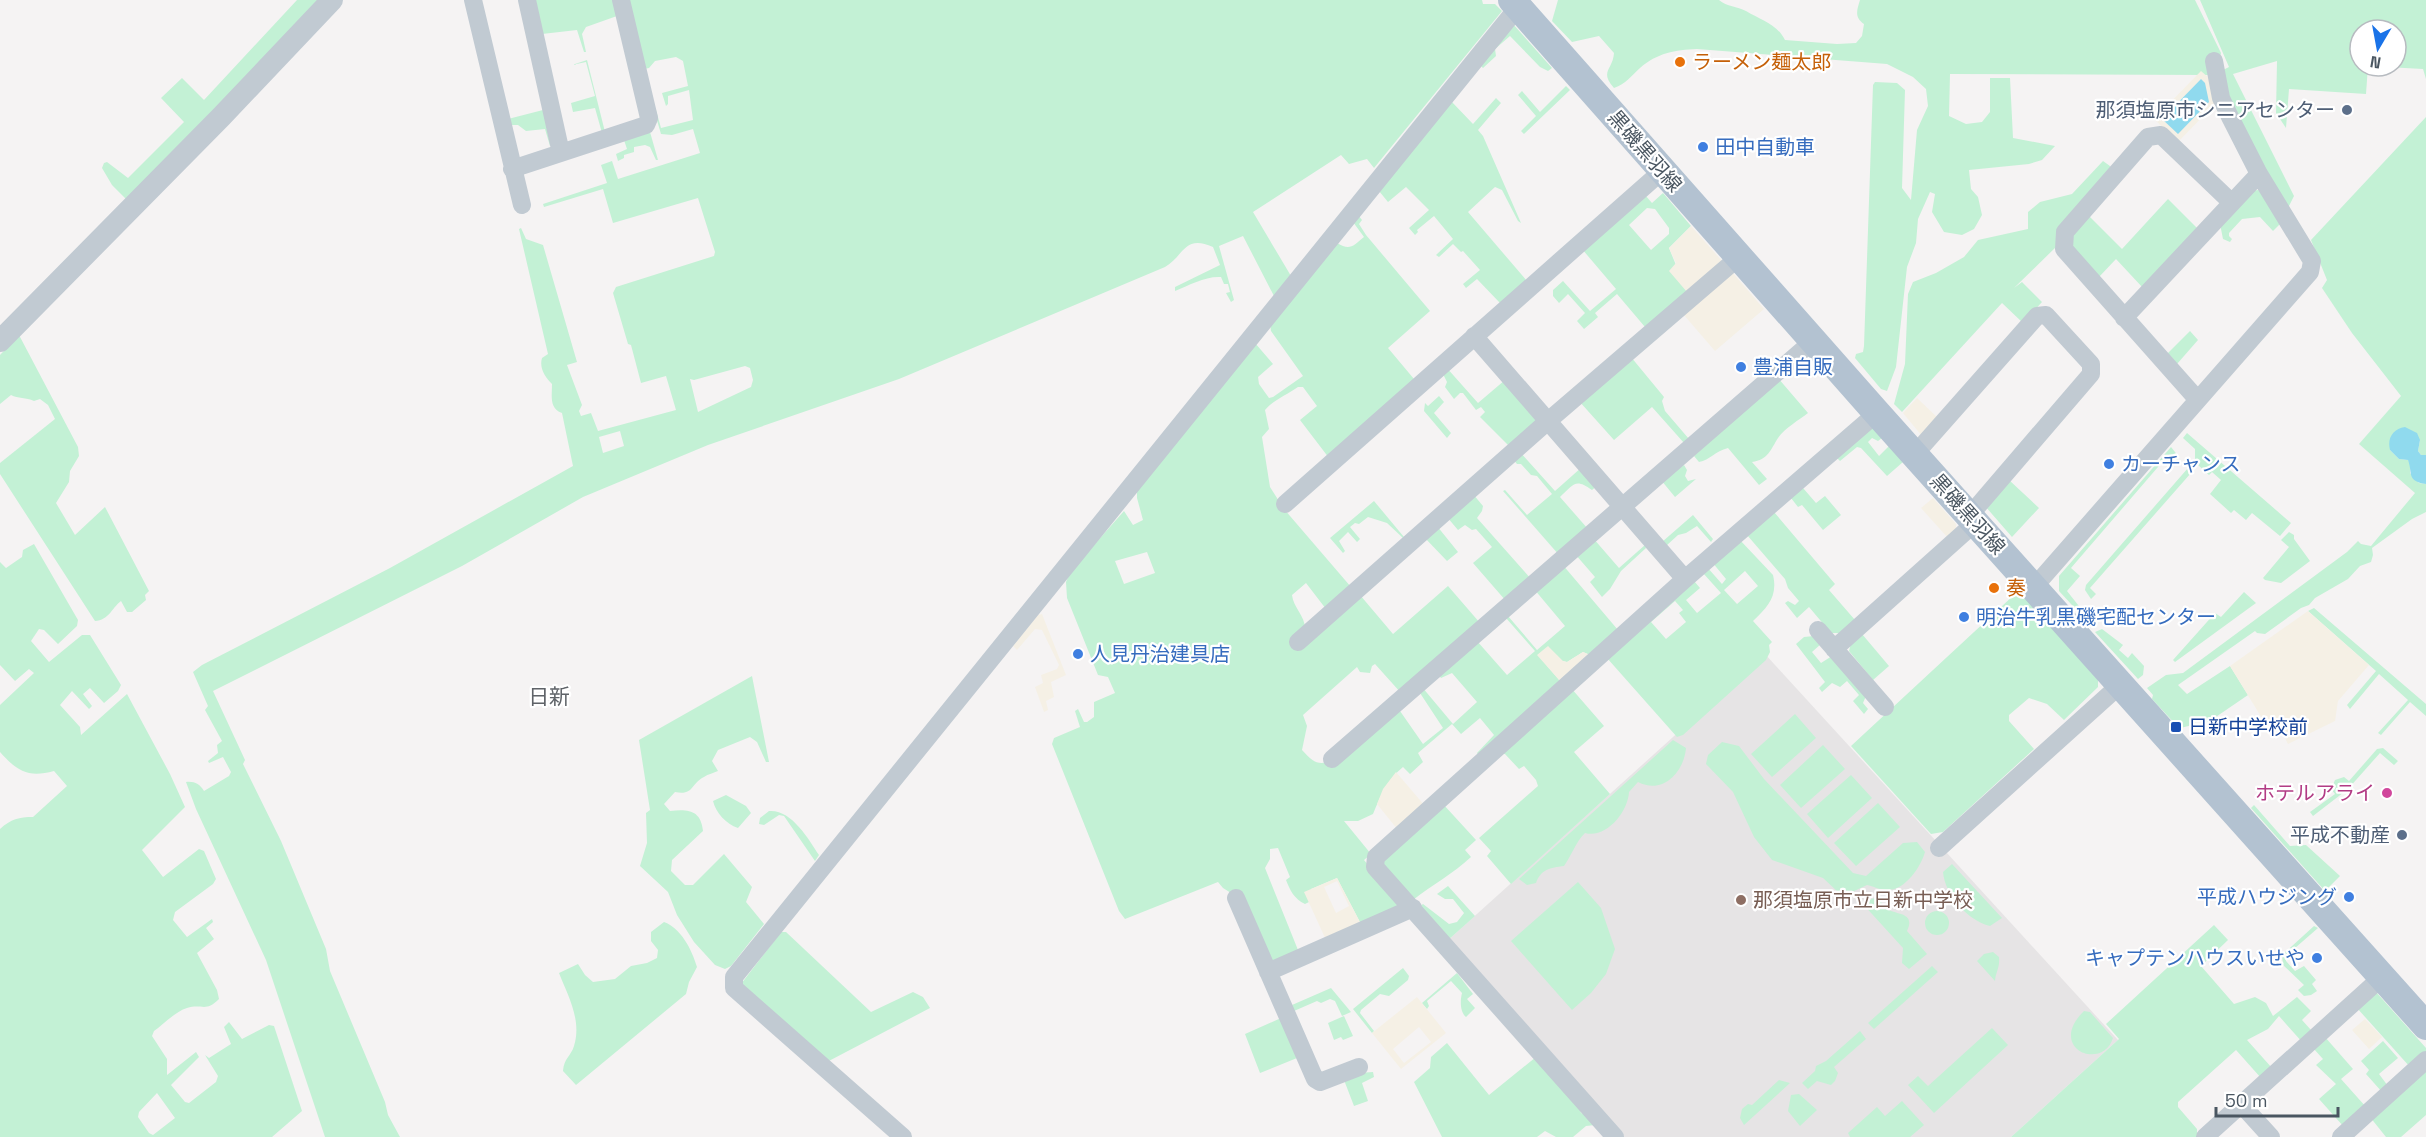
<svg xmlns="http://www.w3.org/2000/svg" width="2426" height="1137" viewBox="0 0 2426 1137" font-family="'Space Grotesk','Noto Sans JP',sans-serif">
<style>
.education{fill:#e6e4e5}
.green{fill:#c3f1d5;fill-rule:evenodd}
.sand{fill:#f5f0e5;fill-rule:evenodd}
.water{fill:#90daee}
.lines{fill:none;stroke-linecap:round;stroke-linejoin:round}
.minor{stroke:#c1cad2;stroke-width:18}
.tertiary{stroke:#c1cad2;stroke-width:22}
.primary{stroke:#b3c2d1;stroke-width:28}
.food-dot{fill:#e8710a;stroke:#fff;stroke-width:2}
.service-dot{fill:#5c6f8a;stroke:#fff;stroke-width:2}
.shop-dot{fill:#3f7fe0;stroke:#fff;stroke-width:2}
.transit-dot{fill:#1a4fb4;stroke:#fff;stroke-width:2}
.hotel-dot{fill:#d1479c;stroke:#fff;stroke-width:2}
.education-dot{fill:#8d6e63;stroke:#fff;stroke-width:2}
.labels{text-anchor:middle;stroke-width:4.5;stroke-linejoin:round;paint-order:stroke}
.food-label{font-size:20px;fill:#c56008;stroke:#fff;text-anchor:start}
.service-label{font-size:20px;fill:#4e5e75;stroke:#fff;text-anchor:end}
.shop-label{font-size:20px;fill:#366cbe;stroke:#fff;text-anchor:start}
.street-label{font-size:20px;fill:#4a5661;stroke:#fff}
.transit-label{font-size:20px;fill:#164399;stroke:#fff;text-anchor:start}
.hotel-label{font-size:20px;fill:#b23c85;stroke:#fff;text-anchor:end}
.education-label{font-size:20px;fill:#785e54;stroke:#fff;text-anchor:start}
.neighbourhood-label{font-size:21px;fill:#5f6368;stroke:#fff}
</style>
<rect width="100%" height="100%" fill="#f5f3f3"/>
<path class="education" d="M1765 654 2118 1040 2011 1137H1622L1447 941Z"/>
<path class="green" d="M297 0H328L126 199 112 185 102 168 104 163 107 162 128 178 184 122 161 98 182 78 204 100Z
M534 0H613L617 16 586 27 582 34 586 52H584L577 30 542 34Z
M628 0H1482L1483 4H1495L1502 11 1374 168 1367 159 1349 164 1341 155 1253 212 1291 276 1274 296 1243 236 1219 246 1234 300 1231 302 1226 293 1230 292 1228 284H1224L1221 277C1205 276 1190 285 1175 291V287L1220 265 1213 247C1184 234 1184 256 1165 267L899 379 708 445 583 497 462 566 213 691 245 760 243 764 281 841 326 949 330 971 385 1102 388 1115 400 1137H325L266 960 196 809 186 782C194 781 200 784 204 791L229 776 231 772 223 757 209 763 208 761 218 753 217 745 222 741 205 710 208 706 193 672 202 665 390 568 573 466 562 413C549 408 552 396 552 384 545 377 539 368 542 358L548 354 519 229 521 228 526 239 543 245 577 362 567 365 582 405 579 411 581 416 591 413 598 431 676 410 666 376 641 383 631 345 628 344 613 293 616 287 714 256 715 252 698 198 613 223 603 189 544 207 543 204 607 183 601 165 612 161 618 179 700 153 693 129 672 135 661 134 654 110H656L661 128 693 120 689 90 668 96V104L666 106 662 93 688 86 683 61 676 57 655 61 649 68 644 69ZM745 366 750 368 753 380 751 387 698 412 690 379 694 380ZM620 431 624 446 603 453 599 437Z
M1558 0H1719C1727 7 1737 6 1746 11 1761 20 1777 24 1785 40L1837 44 1856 43 1862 36 1864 24C1854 17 1857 10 1860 0H2195L2221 53 2219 62 2208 75 1950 74 1949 116 1966 124 1982 122 1990 112V78H2010L2013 138 2055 146 2042 160 2029 164 1969 170 1971 189 1978 197 1982 215 1974 229 1962 235 1944 232 1932 212 1935 194 1930 192 1918 219 1916 243 1907 267 1896 367 1887 391 1881 389 1855 358 1856 354 1863 352 1864 346 1873 85 1875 82 1897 83 1905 90 1902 188 1911 200 1917 130 1928 106 1926 89 1913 77 1887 64 1697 49C1675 50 1657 53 1640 68 1631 76 1626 84 1614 88 1599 71 1613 70 1614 53L1599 36 1572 42 1552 21Z
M2200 0H2426V79L2423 69 2368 66 2366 94 2289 89 2286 128 2276 113 2277 61 2233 74 2294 196 2289 206 2285 207 2227 99 2223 70 2229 67ZM2360 30H2396V66H2360Z
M1513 24 1552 68 1548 71 1540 67 1510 36 1495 49 1496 56 1483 68 1480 65Z
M587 60 605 132 602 133 595 108 573 112 571 103 595 96 586 62 572 65Z
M1566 86 1570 90 1524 134 1521 131 1536 116 1518 95 1522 91 1540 112Z
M1496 98 1501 103 1478 130 1483 136 1521 223 1518 221 1502 190 1495 187 1468 212 1527 281 1500 303 1477 279 1466 288 1463 284 1480 270 1463 251 1461 252 1453 244 1439 257 1436 255 1453 239 1434 216 1417 230 1418 232 1415 235 1409 228 1429 210 1406 187 1388 202 1379 191 1451 101 1473 124Z
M543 110 552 140 550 146 545 129 526 131 518 125H509L508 119Z
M2426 117V455H2421L2418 451 2420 440 2390 450 2399 459 2408 460 2410 463V473L2419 483 2426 484V512L2412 519 2372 548 2373 555 2371 562 2360 566 2348 579 2315 598 2309 605 2301 608 2265 634 2257 633 2255 631 2178 685 2187 694 2230 666 2248 695 2207 723 2201 717C2196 724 2188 727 2179 728L2152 699 2153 695 2147 688 2166 675 2183 673 2347 552 2358 541 2361 544 2371 546 2415 493 2359 444 2401 396 2352 333 2322 288 2327 280 2311 240Z
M650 132 658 160H656L650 147 645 145 634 147V152L624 155V158L618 161 616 154 627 149 624 140Z
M2103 161 2110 166 2112 173 2056 247 2014 288 2022 282 2042 302 2023 323 2002 303 1902 412 1894 404 1905 364 1908 294 1913 282 1936 273 1964 257 1978 240 2028 229V212L2040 202 2072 194Z
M2258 190 2264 193 2281 223 2273 231 2260 217 2242 219 2229 233V236L2232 239 2230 242 2223 239 2220 224 2252 191Z
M1663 193 1691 226 1669 248 1687 292 1645 327 1617 294 1595 313 1598 317 1584 329 1577 321 1585 313 1568 294 1559 303 1553 296V290L1563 281 1590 311 1616 289 1582 249 1645 195 1652 203ZM1647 208 1655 209 1669 228V234L1651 250 1629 225Z
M2168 199 2198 229 2143 288 2116 259 2099 277 2071 248V237L2089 216 2122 249Z
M1358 215 1362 220 1359 224 1366 235 1430 311 1388 348 1414 379 1329 458 1300 420 1317 406 1303 387H1298C1287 395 1273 400 1265 410L1269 429 1262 437 1270 487 1284 509 1351 587 1326 609 1306 583 1292 595C1293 607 1305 616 1305 628L1360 595 1393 634 1448 586 1480 623 1401 693 1375 664 1372 666 1370 673 1360 672 1357 667 1303 715 1307 726 1302 750C1314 763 1318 766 1335 760L1422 687 1453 724 1477 702 1452 673 1441 678 1438 674 1477 641 1507 675 1535 651 1506 618 1508 616 1537 650 1565 626 1534 589 1562 564 1618 630 1590 655 1583 652 1567 662 1562 661 1548 647 1538 655 1560 681 1480 759 1477 753 1494 735 1480 718 1461 734 1452 724 1418 753 1423 762 1410 774 1403 767C1387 780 1381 795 1373 814L1358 821H1344L1371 854 1364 860 1401 905 1362 926 1337 878 1311 889V901L1305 904C1294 899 1290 890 1286 880L1290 877 1278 848 1270 849V859L1265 868 1298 950 1272 962 1231 893 1223 888 1218 882 1125 919 1119 911 1052 744 1054 738 1080 727 1075 711 1078 709 1084 722H1087L1094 717V702L1115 693 1108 677 1098 675 1067 598 1066 582 1071 571 1124 511 1133 525 1143 520 1137 498V489L1255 343 1273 364 1258 377 1259 384 1269 398 1273 397 1303 376 1271 331 1270 324 1337 243C1350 251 1353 246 1364 237L1353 222ZM1147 552 1155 573 1124 584 1115 561ZM1420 693 1443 728 1423 744 1400 711Z
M2190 331 2198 340 2177 364 2166 355Z
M19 335 78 447 79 456 70 471 69 482 56 503 75 535 105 507 149 591 145 595 146 600 132 612H127L121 601C111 609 109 620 95 621L0 474V463L55 419 48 405 40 399 34 401C26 397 18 399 11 395L0 404V355Z
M1631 357 1664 397 1662 401 1665 411 1689 439 1684 443 1652 407 1614 440 1579 401Z
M1446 367 1478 403 1505 380 1541 421 1510 447 1480 417 1485 412 1481 407 1476 410 1463 393H1460L1454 399 1445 387 1447 382 1443 374Z
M1778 378 1808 413C1799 420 1785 428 1778 438 1771 449 1768 460 1752 462L1767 479 1759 485 1728 448C1715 451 1710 460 1699 462L1694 456Z
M1439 396 1444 402 1434 413 1451 433 1447 438 1424 411 1425 403 1428 406Z
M1872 427 1882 438 1878 441 1872 438 1868 442 1879 456 1889 446 1903 462 1887 476 1861 448 1857 447 1840 461 1836 457Z
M2187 433 2291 523 2280 536 2252 513 2246 520 2234 510 2231 513 2210 494 2221 480 2212 472 2209 475 2198 465 2090 588 2096 594 2091 599 2085 590 2086 585 2195 460V449L2183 438Z
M2171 447 2179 457 2173 467 2164 460 2071 568 2080 576 2067 591 2086 615 2083 617 2059 591V576Z
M1520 452 1555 491 1582 467 1598 485 1592 490C1575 478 1574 484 1560 497L1588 529 1559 555 1503 491 1505 490 1527 515 1552 494 1537 476 1531 475 1521 464H1517L1512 458Z
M1684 465 1687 470 1685 476 1688 481 1696 479 1675 497 1661 480Z
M2009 480 2039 508 2012 537 1985 506Z
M1803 488 1816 503 1825 496 1841 515 1823 530 1802 505 1798 507 1791 498Z
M1473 494 1483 506 1482 511 1477 518 1531 579 1506 601 1473 563 1492 547 1476 529 1472 530 1465 525 1458 530 1447 517Z
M1374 501 1404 537 1403 538 1387 523 1368 517 1359 524 1355 523 1350 527 1360 539 1357 542 1348 532 1339 541 1345 551 1343 553 1330 538Z
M1774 512 1835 584 1829 590 1855 620 1839 633H1831L1809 607 1797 618 1785 603 1788 601 1795 605 1799 601 1788 588 1785 579 1747 535Z
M1693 515 1713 539 1711 542 1697 526 1686 533 1678 535 1666 546 1662 542Z
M1437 526 1458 552 1447 561 1424 537Z
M2289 532 2294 535V539L2310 561 2281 583 2265 580 2263 578 2289 547 2281 540Z
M1593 538 1619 568 1645 545 1646 548 1621 571 1610 589 1602 597 1590 582 1595 577 1575 554Z
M1739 539 1773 575C1778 596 1768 607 1753 621L1772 642 1769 645 1770 652 1766 660 1683 735 1677 737 1607 658 1707 567 1722 584 1726 579 1712 562ZM1745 571 1758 586 1737 604 1724 590ZM1703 573 1721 593 1697 613 1686 600 1700 588 1694 581ZM1675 601 1683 610 1679 613 1686 622 1666 639 1651 622Z
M34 544 78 620 77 626 58 644 44 630 39 629 31 641 49 662 82 635H90L121 685 118 691 104 703 90 688 83 694 92 706 89 709 72 691 60 705 80 727 81 735 127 694 170 774 185 807 142 850 163 877 199 849 204 851 216 879 213 884 175 912 173 920 187 937 212 919 213 922 206 928 214 939 197 953 217 990 219 999C205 1013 202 1003 187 1008 176 1011 164 1024 154 1031L152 1036 167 1059V1075L196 1052 199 1057 171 1085 185 1102 189 1103 216 1082 218 1076 205 1055 209 1058 231 1044 224 1027 229 1022 242 1039 269 1025 274 1026 302 1111 272 1137H0V829C11 819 19 817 33 817L67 786 54 771C28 778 17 771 0 752V705L34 673 29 669 15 681 0 665V562L6 568 22 557 23 550ZM157 1093 175 1118 153 1135 149 1133 138 1117 139 1112Z
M2244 592 2256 603 2175 662 2173 660 2215 613 2221 617Z
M2015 594H2022L2098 680V687L2064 720 2047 704 2029 698 2009 715V721L2034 749 1943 832 1931 834 1851 746Z
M2314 608 2426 704V716L2410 702 2381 735 2378 733 2408 700 2379 674 2350 709 2347 705 2376 671 2308 611Z
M2102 629 2123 645 2119 650 2128 658 2132 653 2144 666 2143 675 2138 679 2095 632Z
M1862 634 1889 666 1873 680 1849 651 1851 643Z
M1814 636 1821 644 1812 652 1821 663 1832 656 1866 696 1863 703 1868 709 1864 714 1853 701 1859 695 1847 681 1840 687 1832 683 1822 692 1819 688 1825 682 1796 644 1804 637Z
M752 676 769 762H766L757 742 750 737 718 750 712 761 718 771C714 773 708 774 704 777 691 783 694 796 675 792L664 804 670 811C688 809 701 810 703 831L672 860 671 871 685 885H693L724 854 752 887 746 902 764 924 731 966 725 969 715 965 694 942 677 915 668 892 640 866 647 843 646 813 650 810 639 740Z
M1571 688 1604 726 1574 752 1610 794 1511 884 1487 856 1491 851 1479 838 1538 786 1536 780 1524 766 1519 769 1505 754H1501Z
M1795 714 1816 738 1772 777 1751 754Z
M1673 740 1686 748C1684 772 1663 795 1638 782L1629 792C1628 812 1606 839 1585 833 1575 843 1572 855 1564 866 1550 868 1541 869 1536 883L1527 885 1519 879Z
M1722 742 1739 746 1764 779 1853 873 1866 876 1903 843 1917 842 1925 852C1921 867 1904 892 1886 890 1880 890 1873 886 1867 885L1850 893 1838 892 1823 878 1772 860 1754 837 1733 792 1706 764 1708 755Z
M1823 745 1845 769 1801 808 1780 785Z
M2383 748 2398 761 2394 765 2380 753 2348 789 2313 816 2310 812 2335 794 2331 789 2335 780 2344 777 2349 781 2377 749Z
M1851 775 1872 798 1828 838 1807 814Z
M726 795 746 806 751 813 738 828C726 824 716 813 713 801Z
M1878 803 1900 827 1856 866 1834 843Z
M1443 804 1476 840 1465 850 1471 857C1453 874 1432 885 1413 900L1382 866 1384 856Z
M2254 805 2290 846 2306 845 2340 876 2325 891 2251 808Z
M769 811C791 809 808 838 819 855L815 861 784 816 779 815 764 825 759 824 760 818Z
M1952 864 2002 918 1990 926C1967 920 1945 895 1943 872Z
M1578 882 1601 908 1615 949 1606 974 1591 993 1572 1010 1511 941Z
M1448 886 1475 916 1447 941 1418 908 1423 904 1449 924 1457 922 1464 913 1453 899H1445L1437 894Z
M1877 897C1880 900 1883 906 1887 909 1896 915 1916 912 1907 931L1927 954 1909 969 1902 963 1903 948 1862 903Z
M1925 923a12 12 0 1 1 24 0a12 12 0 1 1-24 0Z
M664 922C681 928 692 950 697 967L689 982 686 994 576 1085 563 1071C564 1058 571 1056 574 1046 582 1020 568 996 559 973L578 964 585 975 593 982 615 979 631 966 647 963 657 958 658 950 651 941V932Z
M2214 925 2228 940 2201 966 2234 1004 2255 997 2266 1003 2273 1016 2297 997 2311 1011 2302 1020 2311 1030 2303 1043 2279 1016 2268 1029 2247 1040 2272 1068 2261 1078 2236 1050 2178 1102V1107L2197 1129V1137H2011L2119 1039 2106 1024Z
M2314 926 2318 928 2287 955 2286 961 2295 971 2304 966 2316 980 2312 984 2317 991 2311 995 2304 996 2298 990 2304 985 2283 965 2282 955Z
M781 932H786L871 1012 913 992 923 997 930 1008 825 1063 741 984Z
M1993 952 1999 957C2000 968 1996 971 1995 981L1977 961 1984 954Z
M1932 966 1938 972 1874 1029 1868 1023Z
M1403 968 1409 976 1408 980 1389 996 1380 994 1361 1010 1360 1013 1374 1031 1372 1033 1353 1009Z
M1457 973 1473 994 1467 999 1475 1008 1466 1017C1460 1012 1460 1001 1462 993L1451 981 1427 1001 1429 1006 1427 1009 1422 1003Z
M1331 988 1351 1012 1342 1016 1335 1001 1330 999 1321 1003 1317 1001 1294 1011 1292 1005Z
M2376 992 2426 1048V1053L2410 1067 2357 1008Z
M2084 1011 2090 1012 2113 1038C2102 1072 2046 1048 2084 1011Z
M1344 1016 1353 1036 1343 1040 1341 1037 1334 1040 1328 1023Z
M1281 1018 1297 1058 1260 1073 1245 1034Z
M1992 1028 2008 1045 1934 1113 1908 1085 1918 1076 1928 1086Z
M1860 1031 1866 1039 1834 1067 1838 1073 1835 1081 1831 1085 1817 1081 1808 1089 1802 1083 1815 1071 1816 1066 1826 1061Z
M2325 1037 2353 1069 2341 1079 2366 1107 2344 1127 2319 1099 2336 1084 2316 1065 2323 1059 2313 1048Z
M2383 1041 2398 1058 2379 1074 2388 1086 2382 1092 2366 1074 2369 1070 2361 1061Z
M1447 1043 1489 1095 1536 1057 1578 1102 1581 1113 1591 1116 1595 1125 1586 1126 1573 1137H1556L1545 1131 1537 1137H1442L1414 1082 1430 1068 1431 1057Z
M2426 1068V1115L2401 1137H2386L2370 1117Z
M1373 1072 1374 1077 1362 1083 1368 1101 1354 1106 1344 1080 1359 1073Z
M1779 1080 1790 1083 1744 1125 1740 1118 1742 1109 1748 1104 1752 1105Z
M1799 1094 1817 1110 1800 1126 1788 1111 1791 1095Z
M1902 1101 1924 1125 1910 1137H1850L1848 1133 1877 1107 1885 1116Z"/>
<path class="sand" d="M2201 71 2209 78 2215 104 2178 142 2154 119Z
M1691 226 1722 261 1687 292 1669 271 1676 263 1669 248Z
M1732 272 1764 309 1715 351 1683 314Z
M1917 398 1938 418 1922 436 1903 413Z
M1933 498 1956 524V532L1948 538 1921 508Z
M2308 611 2369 665 2338 701 2335 721 2288 744 2277 723 2268 728 2230 666Z
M1042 614 1066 675 1051 682 1054 697 1046 701 1048 710 1044 712 1035 687 1043 683 1041 675 1057 669 1059 665 1042 630 1035 629 1017 650 1013 646 1038 615Z
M1548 646 1563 661 1567 662 1583 652 1590 655 1560 681 1537 655Z
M1396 772 1425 806 1398 830 1377 804 1383 789Z
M1337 878 1362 926 1327 942 1304 892ZM1337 881 1349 906 1336 913 1324 887Z
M1417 997 1446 1033 1401 1069 1372 1033ZM1419 1027 1431 1042 1404 1063 1393 1049Z
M2365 1019 2382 1037 2369 1049 2352 1030Z"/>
<path class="water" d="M2201 79 2205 83 2209 102 2178 134 2162 119Z
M2405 427 2417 433 2420 440 2418 451 2421 455H2426V484C2406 481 2413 473 2408 460L2399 459 2390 450C2387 438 2393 429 2405 427Z"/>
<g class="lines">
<path class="minor" d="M473 0 522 205
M527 0 561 153
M512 169 646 125 649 118 621 0
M2124 318 2259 174
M1474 336 1685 579
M2197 399 2064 249 2065 232 2148 137 2161 135 2231 202
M1915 454 2037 316 2046 315 2091 364V374L1970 515
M1285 504 1662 171
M2034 587 2310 272 2312 261 2259 174 2230 117 2221 98 2214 61
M1818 630 1885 707
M1298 642 1548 421 1739 257
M1834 649 1976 522
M1332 759 1813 341
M1939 848 2121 684
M1236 898 1315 1079 1320 1082 1359 1067
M1268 972 1413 908
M2241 1104 2271 1137
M903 1137 734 988V977L1518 7
M1615 1137 1375 867 1376 857 1685 579 1877 413
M2205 1137 2382 977
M2341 1137 2426 1060"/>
<path class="tertiary" d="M0 341 221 117 332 0"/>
<path class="primary" d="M1512 0 1877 413 2426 1026"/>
</g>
<g class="food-dot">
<circle cx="1680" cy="62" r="6"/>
<circle cx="1994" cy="588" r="6"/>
</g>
<g class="service-dot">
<circle cx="2347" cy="110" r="6"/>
<circle cx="2402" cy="835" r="6"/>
</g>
<g class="shop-dot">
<circle cx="1703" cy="147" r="6"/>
<circle cx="1741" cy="367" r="6"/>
<circle cx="2109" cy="464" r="6"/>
<circle cx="1964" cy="617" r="6"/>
<circle cx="1078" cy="654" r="6"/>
<circle cx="2349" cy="897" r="6"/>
<circle cx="2317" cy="958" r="6"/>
</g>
<rect class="transit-dot" x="2170" y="721" width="12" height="12" rx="3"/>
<circle class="hotel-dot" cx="2387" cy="793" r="6"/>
<circle class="education-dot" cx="1741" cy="900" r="6"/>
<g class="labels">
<g class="food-label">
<text x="1692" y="69">ラーメン麺太郎</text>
<text x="2006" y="595">奏</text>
</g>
<g class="service-label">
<text x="2335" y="117">那須塩原市シニアセンター</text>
<text x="2390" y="842">平成不動産</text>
</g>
<g class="shop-label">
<text x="1715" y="154">田中自動車</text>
<text x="1753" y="374">豊浦自販</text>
<text x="2121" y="471">カーチャンス</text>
<text x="1976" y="624">明治牛乳黒磯宅配センター</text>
<text x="1090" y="661">人見丹治建具店</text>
<text x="2337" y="904" text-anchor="end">平成ハウジング</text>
<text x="2305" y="965" text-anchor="end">キャプテンハウスいせや</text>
</g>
<g class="street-label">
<text transform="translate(1645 151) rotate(49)" y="7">黒磯黒羽線</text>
<text transform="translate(1968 514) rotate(48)" y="7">黒磯黒羽線</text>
</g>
<g class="transit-label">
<text x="2188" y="734">日新中学校前</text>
</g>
<g class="hotel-label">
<text x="2375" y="800">ホテルアライ</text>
</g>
<g class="education-label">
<text x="1753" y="907">那須塩原市立日新中学校</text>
</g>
<g class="neighbourhood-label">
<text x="549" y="704">日新</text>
</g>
</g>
<g transform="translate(2378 48) rotate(190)"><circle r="28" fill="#ffffff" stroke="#b7bbc0" stroke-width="1.5"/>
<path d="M0-4.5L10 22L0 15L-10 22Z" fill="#1a73e8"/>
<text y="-9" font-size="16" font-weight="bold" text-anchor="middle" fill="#4a5661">N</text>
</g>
<path d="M2216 1107v9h122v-9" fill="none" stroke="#4a5661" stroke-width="3"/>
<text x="2225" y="1107" font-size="18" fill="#4a5661" stroke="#ffffff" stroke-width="4.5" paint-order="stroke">50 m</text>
</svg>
